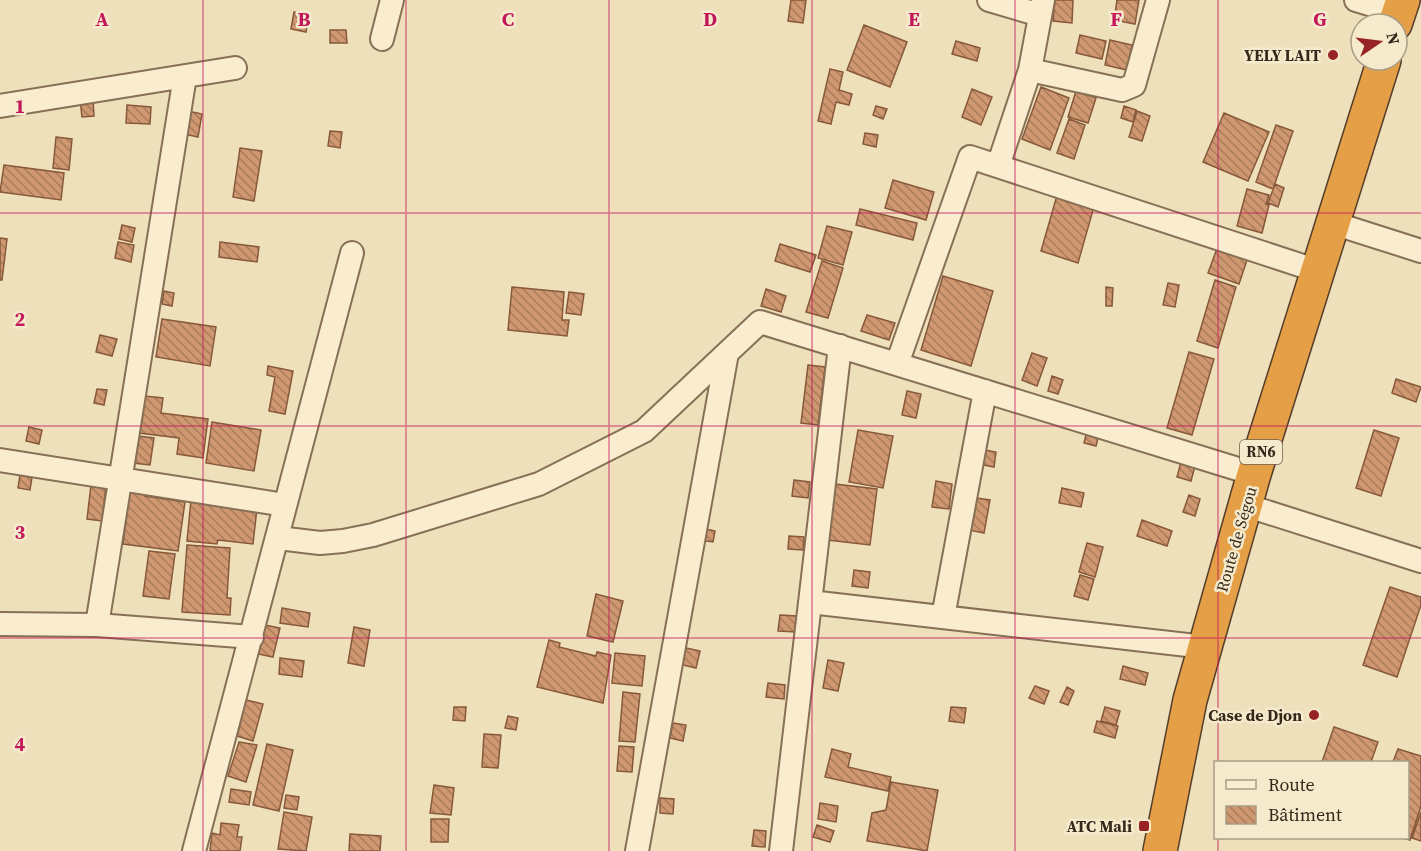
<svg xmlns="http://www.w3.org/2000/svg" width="1421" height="851" viewBox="0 0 1421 851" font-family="'Source Serif 4',serif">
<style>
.building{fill:url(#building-back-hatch);stroke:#87593a;stroke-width:1.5}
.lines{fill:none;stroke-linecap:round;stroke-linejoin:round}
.street-casing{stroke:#877055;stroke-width:26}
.highway-casing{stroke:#543e2a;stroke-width:36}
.street{stroke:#faedcf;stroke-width:22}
.highway{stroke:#e49f47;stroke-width:33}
.grid{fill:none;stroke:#c2185b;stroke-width:1.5;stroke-opacity:0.55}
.poi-dot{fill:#982324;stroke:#f6eacc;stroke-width:2}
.labels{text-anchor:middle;stroke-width:5;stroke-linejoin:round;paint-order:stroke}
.shield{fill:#f6eacc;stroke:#6f6250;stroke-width:1.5}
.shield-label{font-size:15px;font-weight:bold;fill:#35281b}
.poi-label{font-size:16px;font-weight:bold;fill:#35281b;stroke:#f6eacc;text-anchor:end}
.street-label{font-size:16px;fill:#35281b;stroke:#f6eacc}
.grid-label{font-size:20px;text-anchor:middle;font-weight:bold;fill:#c2185b;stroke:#f6eacc;stroke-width:5;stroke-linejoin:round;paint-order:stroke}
</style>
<defs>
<pattern id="building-back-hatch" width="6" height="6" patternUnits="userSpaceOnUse" patternTransform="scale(1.5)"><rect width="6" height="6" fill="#cf9870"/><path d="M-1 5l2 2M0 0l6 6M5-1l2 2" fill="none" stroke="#a97c5b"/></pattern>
</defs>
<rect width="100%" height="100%" fill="#efe0bc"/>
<path class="building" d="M791 0H806L803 23 788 21Z
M1055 0H1073L1072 23 1053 21Z
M1117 0H1139L1135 24 1114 20Z
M294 12 309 15 306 32 291 29Z
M864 25 907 42 890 87 847 70Z
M330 30H346L347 43H330Z
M1080 35 1106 41 1102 59 1076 53Z
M1110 40 1132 45 1127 70 1105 65Z
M956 41 980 48 977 61 952 54Z
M830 69 843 72 839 90 852 94 849 105 836 102 831 124 818 121Z
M1041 87 1069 98 1050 150 1022 139Z
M972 89 992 97 981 125 962 117Z
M1076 91 1096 98 1088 123 1068 117Z
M93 98 94 116 82 117 80 99Z
M127 105 151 107 150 124 126 123Z
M876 106 887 109 883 119 873 115Z
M1124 106 1136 110 1133 122 1121 118Z
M188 111 202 114 198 137 184 134Z
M1137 111 1150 116 1142 141 1129 137Z
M1224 113 1269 132 1248 181 1203 162Z
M1069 119 1085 125 1074 159 1057 153Z
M1276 125 1293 131 1273 189 1256 182Z
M330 131 342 132 340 148 328 146Z
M865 133 878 135 876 147 863 144Z
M56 137 72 139 69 170 53 168Z
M240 148 262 151 254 201 233 197Z
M4 165 64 173 61 200 0 192Z
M893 180 934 192 926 220 885 208Z
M1275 184 1284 188 1278 207 1268 203Z
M1247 189 1269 195 1266 204 1269 205 1262 233 1237 226Z
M1058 192 1095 203 1078 263 1041 251Z
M860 209 917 223 913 240 856 225Z
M122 225 135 228 132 242 119 239Z
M827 226 852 232 843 265 818 258Z
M0 238 7 239 2 280H0Z
M118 242 134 245 131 262 115 258Z
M220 242 259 247 257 262 219 257Z
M1219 243 1249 254 1239 284 1208 273Z
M780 244 816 255 810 272 775 261Z
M822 261 843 268 828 318 806 312Z
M943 276 993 291 971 366 921 350Z
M1215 280 1236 287 1218 348 1197 341Z
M1168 283 1179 285 1175 307 1163 305Z
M512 287 564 292 562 320H569L567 336 508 330Z
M1106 287 1113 288 1112 306H1106Z
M766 289 786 296 781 312 761 306Z
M164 291 174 293 172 306 162 304Z
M569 292 584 294 581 315 566 313Z
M867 315 895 323 889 340 861 331Z
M162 319 216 327 210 366 156 357Z
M100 335 117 339 112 356 96 352Z
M1189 352 1214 359 1192 435 1167 428Z
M1032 353 1047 358 1037 386 1022 380Z
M808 365 825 367 818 425 801 423Z
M268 366 293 371 285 414 269 411 275 377 267 375Z
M1052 376 1063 380 1058 394 1048 391Z
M1396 379 1421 387 1416 402 1392 393Z
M97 389 107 390 104 405 94 403Z
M907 391 921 394 916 418 902 415Z
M144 396 163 398 161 413 208 419 203 458 177 454 179 438 139 433Z
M212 422 261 430 254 471 206 463Z
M29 427 42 430 39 444 26 441Z
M858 430 893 436 883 488 849 482Z
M1374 430 1399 438 1381 496 1356 488Z
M1087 431 1099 434 1096 446 1084 443Z
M137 436 154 438 150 465 133 463Z
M985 450 996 452 994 467 983 465Z
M1181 462 1195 466 1191 481 1177 477Z
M20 475 32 477 30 490 18 488Z
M794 480 810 482 808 498 792 496Z
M936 481 952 484 949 509 932 507Z
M835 484 877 489 870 545 828 540Z
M91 485 106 487 102 521 87 519Z
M1062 488 1084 493 1081 507 1059 503Z
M130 490 145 493V496L185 502 178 551 123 544Z
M1189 495 1200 499 1195 516 1183 512Z
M976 498 990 500 984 533 969 530Z
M191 500 257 508 253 544 218 540 217 544 187 541Z
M1142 520 1172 531 1167 546 1137 536Z
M702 528 715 531 713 542 700 540Z
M789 536 804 537 803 550 788 549Z
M1087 543 1103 547 1095 577 1079 572Z
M187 545 230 548 227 598H231L230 615 182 612Z
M149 551 175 554 169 599 143 596Z
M854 570 870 572 868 588 852 586Z
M1080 575 1094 579 1088 600 1074 596Z
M1390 587 1421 597V605L1397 677 1363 665Z
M596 594 623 601 613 642 587 636Z
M282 608 310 613 308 627 280 623Z
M780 615 797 616 796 632 778 631Z
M265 625 280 628 273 657 258 654Z
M354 627 370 630 364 666 348 663Z
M549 640 560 643 559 647 596 656 597 652 611 655 603 703 537 687Z
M682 647 700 651 696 668 679 664Z
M615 653 645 656 642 686 612 683Z
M280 658 304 661 302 677 279 674Z
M828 660 844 663 838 691 823 688Z
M1123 666 1148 673 1145 685 1120 679Z
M768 683 785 685 784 699 766 697Z
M1035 686 1049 691 1044 704 1029 698Z
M1067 687 1074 691 1068 705 1060 702Z
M623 692 640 694 635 742 619 741Z
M246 700 263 704 253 741 237 736Z
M454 707H466L465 721 453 720Z
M951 707 966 708 964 723 949 721Z
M1105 707 1120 711 1116 725 1101 721Z
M508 716 518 718 516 730 505 728Z
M1097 721 1118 726 1115 738 1094 732Z
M673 723 686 725 683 741 670 738Z
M1334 727 1378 742 1371 762H1322Z
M484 734 501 735 498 768 482 767Z
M239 742 257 745 246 782 228 776Z
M267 744 293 750 279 811 253 805Z
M619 746 634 747 632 772 617 771Z
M832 749 851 754 848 767 891 777 888 791 825 777Z
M1398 749 1421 756V806L1410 840 1403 838H1408V762H1393Z
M891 782 938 790 927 851 867 841 872 813 886 810Z
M434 785 454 788 451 815 430 813Z
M231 789 251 792 249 805 229 802Z
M286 795 299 797 297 810 284 808Z
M660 798 674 799 673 814 660 813Z
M820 803 838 806 836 822 818 819Z
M284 812 312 817 306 851 278 849Z
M1421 812V841L1412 838Z
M431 819H449L448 842H431Z
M221 823 239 825 237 837H242L240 851H210L212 833 220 835Z
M817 825 834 831 830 842 813 837Z
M754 830 766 831 765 847 752 846Z
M350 834 381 836 380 851H349Z"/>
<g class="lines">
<defs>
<path id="street" d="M989 0 1040 15
M1356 0 1399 13
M382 39 392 0
M1030 70 1122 90 1134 85 1158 0
M0 106 235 68
M998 166 1030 70 1043 0
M1333 223 1421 251
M897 364 970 157 1318 271
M0 460 285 505
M1245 505 1421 561
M278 538 320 543 343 541 373 535 539 484 644 431 760 322 1254 474
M810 602 1205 647
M943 617 985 391
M0 624 97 625 252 637
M97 625 185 76
M194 851 352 253
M637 851 727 353
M781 851 840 346"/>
<path id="highway" d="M1395 24 1403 0
M1160 851 1190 700 1254 474 1384 60"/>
</defs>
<use href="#street" class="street-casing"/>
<use href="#highway" class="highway-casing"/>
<use href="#street" class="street"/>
<use href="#highway" class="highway"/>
</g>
<path class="grid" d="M203 0V851M406 0V851M609 0V851M812 0V851M1015 0V851M1218 0V762M0 213H1421M0 426H1421M0 638H1421M1218 838V851"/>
<g class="poi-dot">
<circle cx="1333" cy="55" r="6"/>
<circle cx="1314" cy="715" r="6"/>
<rect x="1138" y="820" width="12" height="12" rx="3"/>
</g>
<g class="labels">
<rect class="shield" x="1240" y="440" width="42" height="24" rx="4.5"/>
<g class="shield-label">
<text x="1261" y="457">RN6</text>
</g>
<g class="poi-label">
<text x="1321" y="61">YELY LAIT</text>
<text x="1302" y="721">Case de Djon</text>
<text x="1132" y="832">ATC Mali</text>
</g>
<g class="street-label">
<text transform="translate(1236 539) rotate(-74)" y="6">Route de Ségou</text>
</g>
</g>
<g class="grid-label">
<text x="102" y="26">A</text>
<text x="304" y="26">B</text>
<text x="508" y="26">C</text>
<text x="710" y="26">D</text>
<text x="914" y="26">E</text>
<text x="1116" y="26">F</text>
<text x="1320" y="26">G</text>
<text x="20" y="113">1</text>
<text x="20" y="326">2</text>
<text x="20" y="539">3</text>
<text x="20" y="751">4</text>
</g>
<rect x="1214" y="761" width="195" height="78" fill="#f6eacc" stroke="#a99c85" stroke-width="1.5"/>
<rect x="1226" y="780" width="30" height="9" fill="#faedcf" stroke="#a99c85" stroke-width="1.5"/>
<text x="1268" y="791" font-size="18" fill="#35281b">Route</text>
<rect x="1226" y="806" width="30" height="18" fill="url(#building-back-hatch)" stroke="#a99c85" stroke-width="1.5"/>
<text x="1268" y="821" font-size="18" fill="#35281b">Bâtiment</text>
<g transform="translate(1379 42) rotate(76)"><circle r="28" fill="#f6eacc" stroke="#a99c85" stroke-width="1.5"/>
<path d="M0-4.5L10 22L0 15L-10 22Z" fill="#982324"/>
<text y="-9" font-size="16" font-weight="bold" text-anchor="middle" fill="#35281b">N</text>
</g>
</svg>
